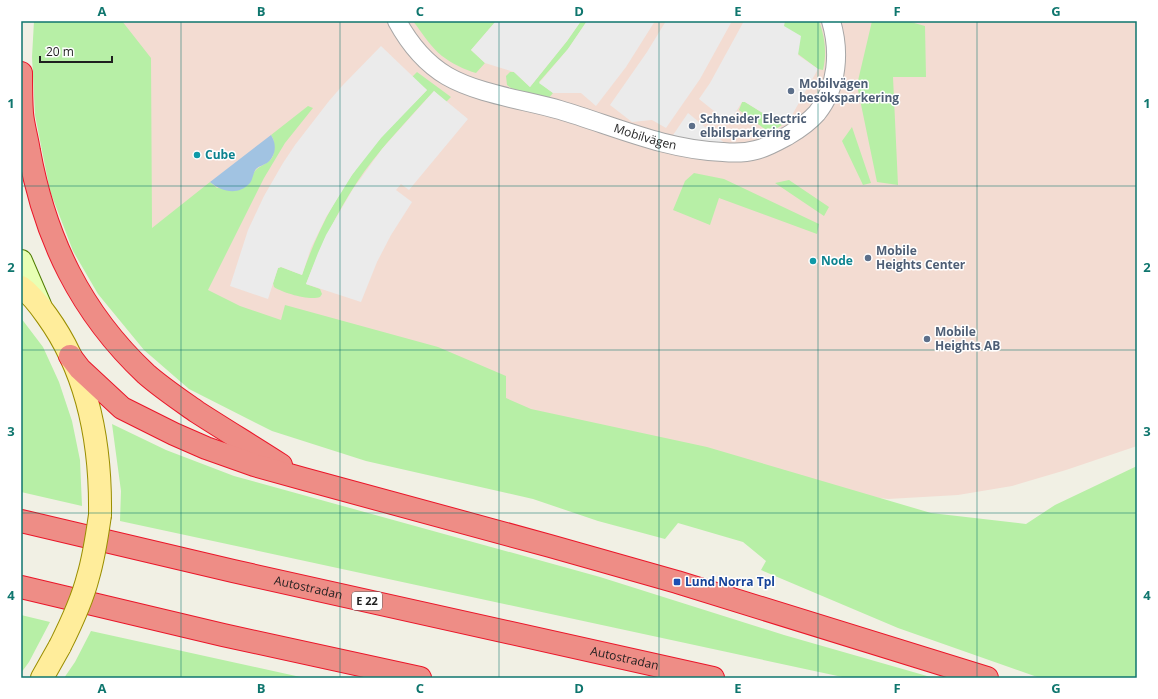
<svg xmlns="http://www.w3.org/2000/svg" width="1158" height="699" viewBox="0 0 1158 699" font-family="'Open Sans',sans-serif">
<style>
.commercial{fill:#f3dcd2}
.grass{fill:#b7efa6}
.parking{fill:#ebebeb}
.water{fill:#a1c3e2}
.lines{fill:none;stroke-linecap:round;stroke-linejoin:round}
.minor-casing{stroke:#a6a6a6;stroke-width:20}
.secondary-casing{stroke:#4f7c00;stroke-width:24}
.primary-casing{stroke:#9a8e00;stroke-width:24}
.motorway-casing{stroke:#ea1629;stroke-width:24}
.minor{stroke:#fff;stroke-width:18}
.secondary{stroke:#e8ffb4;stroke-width:22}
.primary{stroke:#ffed9b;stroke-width:22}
.motorway{stroke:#ee8d86;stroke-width:22}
.primary-bridge-casing{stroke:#9a8e00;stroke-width:24;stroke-linecap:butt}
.primary-bridge{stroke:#ffed9b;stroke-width:22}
.grid{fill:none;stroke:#0f766e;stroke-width:1;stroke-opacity:0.55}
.service-dot{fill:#5c6f8a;stroke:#fff;stroke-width:1.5}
.culture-dot{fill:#0f9aa8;stroke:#fff;stroke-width:1.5}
.transit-dot{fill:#1a4fb4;stroke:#fff;stroke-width:1.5}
.labels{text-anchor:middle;stroke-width:3;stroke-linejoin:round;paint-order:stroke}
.shield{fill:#fff;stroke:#626262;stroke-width:1}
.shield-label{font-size:11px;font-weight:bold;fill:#1f1f1f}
.service-label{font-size:12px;font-weight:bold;fill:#4e5e75;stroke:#fff;text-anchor:start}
.street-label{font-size:12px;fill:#1f1f1f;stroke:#fff}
.culture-label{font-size:12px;font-weight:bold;fill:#0d838f;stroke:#fff;text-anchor:start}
.transit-label{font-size:12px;font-weight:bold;fill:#164399;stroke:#fff;text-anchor:start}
.neatline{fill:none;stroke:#0f766e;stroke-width:1.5}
.grid-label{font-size:13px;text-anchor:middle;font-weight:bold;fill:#0f766e}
</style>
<rect width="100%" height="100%" fill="#f1f0e4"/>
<path class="commercial" d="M107 21H1137V446L1066 470 1012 486 958 495 888 499 837 493 494 413 147 274Z"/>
<path class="grass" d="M34 21H122L151 58 152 228 210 182 217 188 253 174C259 162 275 166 274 147 274 143 274 139 271 135L308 106 313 108 285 143 264 178 208 290 240 306 281 320 285 305 438 347 506 376V398L531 409 707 447 931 513 1026 524 1055 505 1137 466V678H1040L898 628 761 570 766 561 743 542 678 523 665 539 598 521 533 499 366 461 272 431 189 389 144 350 98 294 73 251 50 191 35 115 32 57Z
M413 21H496L471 50 485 63 476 73C465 70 451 63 442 56 431 47 422 33 413 21Z
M581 21H587L568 49 539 82 553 93 547 100 511 88 507 85 506 76 510 72H514L530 87 567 41Z
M785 21H819C825 37 827 53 823 70L818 69 798 54 783 26Z
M872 21H907L925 26 926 77H893L898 185 877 182 857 85Z
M417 72 451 97 446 102 434 91C413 114 392 136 373 160 344 197 323 240 306 284L320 289 322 294 320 297C310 301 283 293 274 287L273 283 278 268 281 267 302 275C317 232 337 193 365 157 383 133 406 112 427 90L412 77Z
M742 102H745L782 125 773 131 766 130 739 110Z
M852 127 871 183 863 185 842 141Z
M694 173 724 179 819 224 817 234 719 198 710 225 673 210 685 181Z
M789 180 829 207 824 216 775 183Z
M21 318 43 347 59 382 72 421 80 460 82 506 21 492Z
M112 424 166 450 234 476 600 577 784 635 934 678H847L120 521 121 491Z
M21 615 50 622 29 662 21 673Z
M91 631 305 678H64L75 662Z"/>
<path class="parking" d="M496 21H581L567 41 530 87 514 72 485 63 471 50Z
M587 21H655L626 67 596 106 581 93H553L539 83 568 49Z
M666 21H732L700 79 666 128 652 120 632 122 610 105 647 52Z
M744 21H785L784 26 801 36 798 55 818 69 787 124 782 125 745 102H742L729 123 699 99 710 83Z
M381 46 427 90 381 138 352 175 326 217 311 248 302 275 281 267 278 268 268 299 230 286 248 230 264 196 283 163 295 145 329 101 343 85Z
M434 91 468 119 409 190 401 184 396 190 412 202 391 235 377 262 361 302 306 284 318 253 326 235 353 189 382 149Z
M688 113 727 145 671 138Z"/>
<path class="water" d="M271 135C277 144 276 156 267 163 264 165 259 166 256 169 253 173 253 179 250 183 238 196 222 192 210 182Z"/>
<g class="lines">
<defs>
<g id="minor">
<path id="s1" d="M397 21C409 43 425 63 447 76 478 94 525 100 560 110 614 126 666 150 723 152 734 153 745 153 756 150 768 147 778 141 789 135 799 129 809 122 817 113 838 87 840 51 831 21"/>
</g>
<path id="secondary" d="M21 261 40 305"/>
<path id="primary" d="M21 287C31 294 40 306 47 316 89 374 101 446 100 515
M42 678 60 646"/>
<g id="motorway">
<path d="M21 73C21 86 21 99 22 113 23 125 27 138 29 151 45 239 81 313 146 374 162 388 180 400 197 412 225 430 253 447 281 465"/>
<path d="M70 356 80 369 122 408 174 434 206 448 254 465 304 479 550 546 677 582 987 678"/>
<path id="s2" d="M21 521 233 571 713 678"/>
<path d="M21 587 223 635 420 678"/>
</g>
</defs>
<use href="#minor" class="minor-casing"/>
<use href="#secondary" class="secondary-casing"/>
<use href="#primary" class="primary-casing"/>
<use href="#motorway" class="motorway-casing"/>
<use href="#minor" class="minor"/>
<use href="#secondary" class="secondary"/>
<use href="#primary" class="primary"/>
<use href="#motorway" class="motorway"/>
<defs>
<path id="primary-bridge" d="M60 646C71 624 82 601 88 577 94 557 97 536 100 515"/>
</defs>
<use href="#primary-bridge" class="primary-bridge-casing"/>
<use href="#primary-bridge" class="primary-bridge"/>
</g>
<path class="grid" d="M181 21V678M340 21V678M499 21V678M659 21V678M818 21V678M977 21V678M21 186H1137M21 350H1137M21 513H1137"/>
<g class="service-dot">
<circle cx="791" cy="91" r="4"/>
<circle cx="692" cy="126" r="4"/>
<circle cx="868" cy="258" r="4"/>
<circle cx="927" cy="339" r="4"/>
</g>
<g class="culture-dot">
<circle cx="197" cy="155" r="4"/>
<circle cx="813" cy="261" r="4"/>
</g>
<rect class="transit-dot" x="673" y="578" width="8" height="8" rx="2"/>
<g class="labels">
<rect class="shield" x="352" y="592" width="30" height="18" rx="3"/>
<g class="shield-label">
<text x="367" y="605">E 22</text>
</g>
<g class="service-label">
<text x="799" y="88">Mobilvägen<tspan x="799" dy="14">besöksparkering</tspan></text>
<text x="700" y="123">Schneider Electric<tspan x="700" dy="14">elbilsparkering</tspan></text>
<text x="876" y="255">Mobile<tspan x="876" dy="14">Heights Center</tspan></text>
<text x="935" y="336">Mobile<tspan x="935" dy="14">Heights AB</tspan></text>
</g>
<g class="street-label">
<text dy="4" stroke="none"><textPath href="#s1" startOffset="283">Mobilvägen</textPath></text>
<text dy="4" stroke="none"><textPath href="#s2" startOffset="295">Autostradan</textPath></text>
<text dy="4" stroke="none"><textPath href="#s2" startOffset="619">Autostradan</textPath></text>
</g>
<g class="culture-label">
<text x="205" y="159">Cube</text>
<text x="821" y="265">Node</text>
</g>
<g class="transit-label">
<text x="685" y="586">Lund Norra Tpl</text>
</g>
</g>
<rect width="1158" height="699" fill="none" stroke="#ffffff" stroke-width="44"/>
<path d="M40 56v6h72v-6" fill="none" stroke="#1f1f1f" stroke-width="2"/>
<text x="46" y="56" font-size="12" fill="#1f1f1f" stroke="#ffffff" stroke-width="3" paint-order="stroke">20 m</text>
<rect x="22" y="22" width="1114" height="655" class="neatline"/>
<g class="grid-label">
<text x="102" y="16">A</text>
<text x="261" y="16">B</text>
<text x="420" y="16">C</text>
<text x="579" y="16">D</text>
<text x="738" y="16">E</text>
<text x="897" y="16">F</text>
<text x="1056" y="16">G</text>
<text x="11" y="108">1</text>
<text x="1147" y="108">1</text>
<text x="11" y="272">2</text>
<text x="1147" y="272">2</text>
<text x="11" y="436">3</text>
<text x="1147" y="436">3</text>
<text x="11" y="600">4</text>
<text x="1147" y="600">4</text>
<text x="102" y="693">A</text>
<text x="261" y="693">B</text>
<text x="420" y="693">C</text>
<text x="579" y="693">D</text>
<text x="738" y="693">E</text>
<text x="897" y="693">F</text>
<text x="1056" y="693">G</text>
</g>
</svg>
